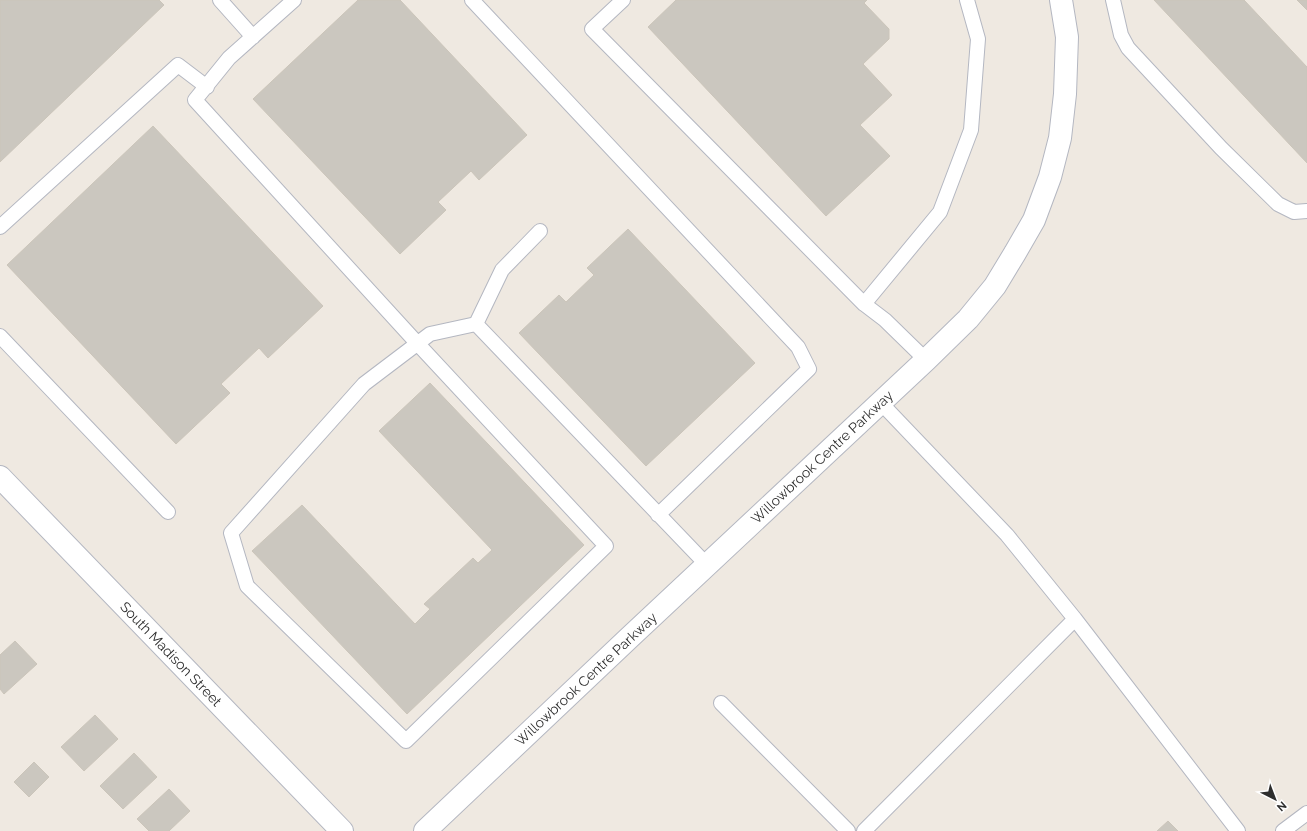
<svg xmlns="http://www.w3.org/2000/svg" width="1307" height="831" viewBox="0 0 1307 831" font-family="Raleway,sans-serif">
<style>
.building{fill:#cbc7bf;stroke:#cbc5ba}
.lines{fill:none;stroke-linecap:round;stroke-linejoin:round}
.lane-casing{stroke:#b4b7c1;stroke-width:16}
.secondary-casing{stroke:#b4b7c1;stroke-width:24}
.lane{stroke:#fff;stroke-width:14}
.secondary{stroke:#fff;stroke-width:22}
.labels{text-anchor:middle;stroke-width:3;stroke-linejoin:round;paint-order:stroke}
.street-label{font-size:14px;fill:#2e2e2e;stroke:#fff}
</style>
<rect width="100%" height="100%" fill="#efe9e1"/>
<path class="building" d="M0 0H159L164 5 0 162Z
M358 0H400L527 135 479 180 471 171 438 202 446 210 400 254 253 99Z
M676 0H867L864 3 889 29V39L863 64 892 95 860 125 890 156 826 216 648 27Z
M1154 0H1244L1307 67V163Z
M1297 0H1307V10Z
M153 126 323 306 268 358 259 348 221 384 230 393 176 444 7 265Z
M628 229 755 363 646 466 519 333 559 295 566 302 594 275 587 268Z
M430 383 584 545 407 714 252 551 302 505 415 624 430 609 424 604 473 558 478 563 492 550 379 431Z
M15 641 37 664 4 694 0 689V655Z
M95 715 118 739 84 771 61 747Z
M134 753 157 777 123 809 100 786Z
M34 762 49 777 29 797 14 782Z
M169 789 190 811 169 831H149L137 819Z
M1168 821 1178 831H1157Z"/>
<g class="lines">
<defs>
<path id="lane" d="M220 0 253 37
M294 0 229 58 195 100 417 343 606 546 406 741 247 586 231 533 364 384 430 334 476 324
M472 0 798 347 809 369 658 515
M623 0 592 29 864 304 885 320 926 360
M1113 0 1121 35 1128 48 1221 148 1278 204 1294 212 1307 211
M0 227 178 65 207 87
M540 231 502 270 476 324 707 565
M864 304 940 212 971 130 978 39 967 0
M0 336 168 512
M880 402 1007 535 1075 619
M721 703 848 831
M864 831 1075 619 1238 831
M1283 831 1307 813"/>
<path id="secondary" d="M0 477 342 831
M425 831 630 637 926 360 968 319 995 286 1015 253 1034 220 1050 177 1060 138 1065 94 1067 37 1061 0"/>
</defs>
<use href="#lane" class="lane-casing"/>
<use href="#secondary" class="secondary-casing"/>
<use href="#lane" class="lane"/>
<use href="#secondary" class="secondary"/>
</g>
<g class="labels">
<g class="street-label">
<text transform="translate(822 457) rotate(-43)" y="5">Willowbrook Centre Parkway</text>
<text transform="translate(171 654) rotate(46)" y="5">South Madison Street</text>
<text transform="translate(586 679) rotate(-43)" y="5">Willowbrook Centre Parkway</text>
</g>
</g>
<g transform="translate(1275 799) rotate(138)" stroke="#ffffff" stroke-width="3" paint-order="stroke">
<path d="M0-3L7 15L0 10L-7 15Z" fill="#2e2e2e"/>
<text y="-6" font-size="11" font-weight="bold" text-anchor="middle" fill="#2e2e2e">N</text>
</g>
</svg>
